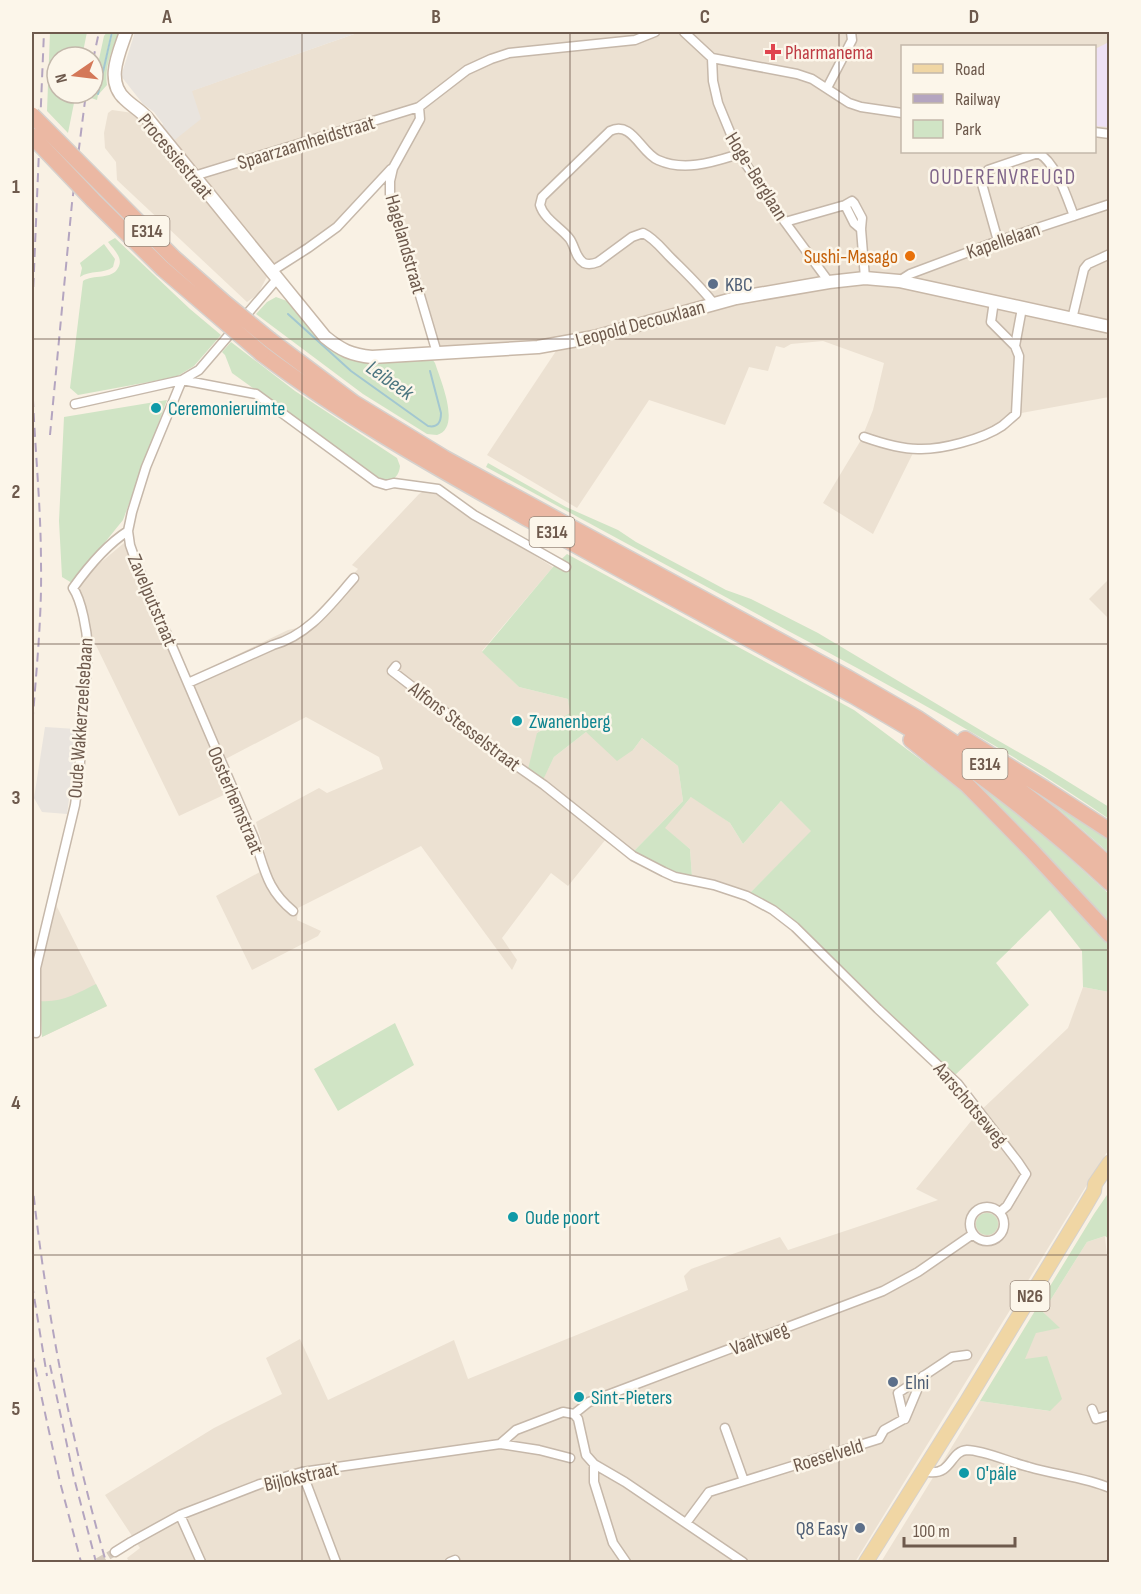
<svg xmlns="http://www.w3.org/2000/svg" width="1141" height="1594" viewBox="0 0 1141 1594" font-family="'Sofia Sans Condensed',sans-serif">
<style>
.residential{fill:#ece1d2;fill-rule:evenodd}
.industrial{fill:#e9e4de}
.education{fill:#eee1f5}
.green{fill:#d0e4c5}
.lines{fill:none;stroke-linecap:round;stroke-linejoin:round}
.stream{stroke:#a3c7d0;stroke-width:2}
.street-tunnel{stroke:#d6cbbe;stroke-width:8;stroke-dasharray:8 4;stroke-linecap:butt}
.street-casing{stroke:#c6b8aa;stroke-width:11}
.secondary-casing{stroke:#c8b8a8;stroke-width:15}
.primary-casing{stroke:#d6d1cd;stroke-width:16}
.highway-casing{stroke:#d6d1cd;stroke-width:18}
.street{stroke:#fff;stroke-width:8}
.secondary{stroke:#fff;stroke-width:12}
.primary{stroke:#f0d6a4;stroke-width:14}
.highway{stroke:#ebb8a3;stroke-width:15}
.rail{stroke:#b4a5c0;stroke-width:2;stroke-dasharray:9 6;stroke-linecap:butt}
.highway-bridge-casing{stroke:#d6d1cd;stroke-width:18;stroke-linecap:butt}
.highway-bridge{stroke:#ebb8a3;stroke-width:15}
.grid{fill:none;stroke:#6e5a4d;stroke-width:1.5;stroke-opacity:0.55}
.health-dot{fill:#e0444e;stroke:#fcf6ea;stroke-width:2}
.food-dot{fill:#e8710a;stroke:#fcf6ea;stroke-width:2}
.service-dot{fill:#5c6f8a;stroke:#fcf6ea;stroke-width:2}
.culture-dot{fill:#0f9aa8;stroke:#fcf6ea;stroke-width:2}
.labels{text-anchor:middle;stroke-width:5;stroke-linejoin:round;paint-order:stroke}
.shield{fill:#fcf6ea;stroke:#99897c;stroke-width:1.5}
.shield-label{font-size:18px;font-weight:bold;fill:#6e5a4d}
.health-label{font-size:20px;fill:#be3a42;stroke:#fcf6ea;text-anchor:start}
.street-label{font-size:20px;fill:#6e5a4d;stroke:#fcf6ea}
.food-label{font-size:20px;fill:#c56008;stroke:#fcf6ea;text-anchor:end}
.service-label{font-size:20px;fill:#4e5e75;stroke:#fcf6ea;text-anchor:start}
.culture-label{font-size:20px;fill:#0d838f;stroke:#fcf6ea;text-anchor:start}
.neighbourhood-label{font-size:21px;letter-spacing:1.5px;fill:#7f658a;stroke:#fcf6ea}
.water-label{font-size:21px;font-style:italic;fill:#4a747f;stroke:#fcf6ea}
.neatline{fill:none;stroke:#6e5a4d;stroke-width:2}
.grid-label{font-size:20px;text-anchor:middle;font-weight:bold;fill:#6e5a4d}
</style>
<rect width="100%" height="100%" fill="#f9f1e4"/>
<path class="residential" d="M360 32H1109V397L1016 414 978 437 915 449 873 534 823 503 861 440 873 410 884 363 823 341 791 344 784 348 776 346 768 371 749 367 725 425 649 400 577 508 487 455 564 339 530 344 439 349 393 192 395 176 384 172 347 212 319 238 274 263 258 294 247 302 117 180 116 162 105 148 104 133 108 113 112 110 133 113 161 141 191 91ZM902 46H1094V152H902Z
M427 489 436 491 475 519 553 567 482 651 519 687 568 699 571 713 537 733 543 779 554 757 586 732 633 750 642 738 678 766 683 801 634 851 606 839 568 886 551 873 502 938 517 960 512 970 421 846 298 908 297 920 321 931 318 936 252 970 216 896 269 867 256 822 319 788 327 793 383 769 379 757 306 717 216 764 230 792 179 816 91 635 84 615 79 592 81 583 87 574 124 543 183 681 288 630 302 627 319 612 358 569 352 565 419 494Z
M1109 579V619L1089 599Z
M692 796 730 823 743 844 781 801 812 831 750 893 692 877 690 849 664 828Z
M55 903 107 1006 42 1037 40 959Z
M1083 987 1109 992V1149L855 1562H129L127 1558 140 1548 105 1495 214 1428 282 1394 266 1358 300 1339 328 1400 454 1340 468 1379 688 1290 684 1276 691 1269 780 1237 788 1250 938 1200 916 1189 976 1115 1068 1028Z
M1105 1236 1110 1289 1109 1562H881L980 1401 1049 1411 1024 1359 1036 1332 1059 1328 1043 1312 1087 1242Z"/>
<path class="industrial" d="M135 32H360L192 91 201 119 172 142 160 127 163 124 154 112 143 104 121 76Z
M45 727 76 729 72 778 67 814 42 812 34 798Z"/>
<path class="education" d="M1109 42V127L1095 126V49Z"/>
<path class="green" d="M50 32H87L82 57H57V93H76L68 133 47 111Z
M107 32H111L98 94 113 32H119C113 48 104 67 107 85L98 95 97 100 91 98V96L104 36Z
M115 238 190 309 221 335 194 366 176 377 78 395 70 388 83 281C93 274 112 280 118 268 124 258 114 250 108 242Z
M104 244 115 259 113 267C104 274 90 270 80 277L82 268 80 263Z
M276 297 287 301 332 351 348 359 371 363 432 359 435 363C440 379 462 428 437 435 433 435 430 434 427 434L363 394 256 314 267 302Z
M231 342 295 391 397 458 400 466C399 478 390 484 379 478L232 373 225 355 222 352Z
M167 400 123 520 72 583 62 577 59 521 64 417Z
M488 463 566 507 618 530 636 542 700 576 726 590 751 599 818 633 992 737 1046 768 1109 807V819C1014 753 911 697 809 642 701 584 594 526 486 467Z
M567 554 854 710 959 788 1023 852 1109 944V992L1083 987 1082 951 1050 910 996 963 1029 1005 954 1076 847 974 750 893 811 831 781 801 743 844 730 823 691 797 665 828 690 849 692 877 664 869 634 851 683 801 678 766 642 738 633 750 617 761 586 732 554 757 543 780 528 769 537 733 570 713 568 699 519 687 482 652 553 567Z
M965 776H969L974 780 1038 830 1109 894V927Z
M1030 785 1109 836V853L1054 805Z
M96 984 107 1006 42 1037 40 1001C61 1003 78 993 96 984Z
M395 1023 414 1065 338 1111 314 1069Z
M1109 1192V1239L1105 1236 1087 1242 1043 1312 1060 1328 1036 1333 1025 1359 1047 1356 1062 1399 1050 1411 980 1401 1094 1214Z
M976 1224a11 11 0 1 1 22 0a11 11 0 1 1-22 0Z"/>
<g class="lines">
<path class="stream" d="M98 94 112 32
M288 314 351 371 428 426C438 428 441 422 441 413L430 371"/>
<path class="street-tunnel" d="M98 1562 115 1552"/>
<defs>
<path id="street" d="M684 32 712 58 797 74 812 79 849 103 861 107 902 113
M712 58 713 81 718 103 739 154 785 222 829 282
M827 88 852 40 851 32
M419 107 420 119 393 168 390 181V194L437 353
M1094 132 1110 134
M194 176 419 107 467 70 491 59 509 53 635 40 655 32
M845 205 854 223 861 229
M785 222 845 205 852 201 854 203 862 218 861 229 865 278
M998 241 982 184 988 170 1038 153C1056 162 1067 198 1074 216
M272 271 308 248 337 227 391 169
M899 281 910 274 998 241 1110 204
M994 301 991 322 1015 346
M714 304C701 287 686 273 671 258 663 250 654 238 643 233L632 237 598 262C593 264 589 265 584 263 575 258 575 245 569 238 560 227 544 219 540 205L542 197 610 131C632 120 641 153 658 160 685 172 713 162 739 154
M1072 319 1084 269 1088 264 1110 254
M182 380 146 467 132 512 128 531 130 545 136 562 254 838C265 869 266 889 293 911
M182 380 256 394 376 482 386 485 394 483 438 489 474 515 566 567
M75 404 182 380 199 370 277 279
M864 437C881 443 900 449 918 449 941 450 983 439 1002 426 1007 422 1011 418 1016 414L1019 356 1015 346 1022 308
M396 666 392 671 501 755 544 785 633 856 664 872 675 877 714 885 747 896 773 910 795 927 878 1009 958 1084 1018 1162 1026 1174 1007 1206 1000 1212
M188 683 273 645C309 635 331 604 354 578
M36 1033V968L75 805 79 776 88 648C87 632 82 601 73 588 88 567 106 545 128 531
M970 1224a17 17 0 1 1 34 0a17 17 0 1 1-34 0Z
M1092 1409 1096 1419 1110 1415
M574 1414 578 1419 586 1455 594 1464 625 1482 743 1562
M905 1419 923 1376
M725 1428 744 1481
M500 1444 516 1430 563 1412 574 1414 589 1402 883 1291 918 1272 973 1234
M594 1464V1482L613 1543 626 1562
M302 1472 336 1562
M929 1472C952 1475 950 1451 967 1450 983 1450 1012 1463 1029 1467 1056 1475 1084 1477 1110 1488
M180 1515 201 1562
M686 1523 709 1492 879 1439 884 1430 904 1419 898 1393 952 1357 967 1355
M115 1552 131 1542 180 1515 260 1484 302 1472 500 1444 539 1450 570 1458
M450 1562 455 1560"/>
<path id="secondary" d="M126 32C119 53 105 81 125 99 132 106 140 110 147 118L325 337C341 350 351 355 372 357L538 347 594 337 736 298 829 282 865 278 899 281 1110 327"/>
<path id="primary" d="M866 1562 967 1401 1084 1208 1094 1191 1095 1184 1110 1162"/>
<path id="highway" d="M270 340 354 403 444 458 848 678 917 718 980 760 1052 815 1110 866
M261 353C345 417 438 468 530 520 637 579 745 637 852 695 895 720 938 744 978 774 1024 808 1068 844 1110 883
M965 739 1044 788 1110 831
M911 740 967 785 1031 850 1110 935"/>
</defs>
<use href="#street" class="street-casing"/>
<use href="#secondary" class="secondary-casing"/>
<use href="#primary" class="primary-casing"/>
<use href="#highway" class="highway-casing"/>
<use href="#street" class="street"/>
<use href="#secondary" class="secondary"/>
<use href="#primary" class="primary"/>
<use href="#highway" class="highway"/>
<path class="rail" d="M93 60 99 32
M32 317 44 32
M32 368C33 433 41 498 41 564 42 619 36 673 32 728
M50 435 72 203 86 93
M32 1181C46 1310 70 1437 106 1562
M32 1284 47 1376
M32 1353 60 1482 81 1562
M50 1365 74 1478 96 1562"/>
<defs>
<path id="highway-bridge" d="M32 115 174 258 225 303 270 340
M32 136 93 200 163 269 261 353"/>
</defs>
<use href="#highway-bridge" class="highway-bridge-casing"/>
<use href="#highway-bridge" class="highway-bridge"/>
</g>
<path class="grid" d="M302 32V1562M570 32V1562M839 32V1562M32 339H1110M32 644H1110M32 950H1110M32 1255H1110"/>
<path class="health-dot" d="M770 43h6v6h6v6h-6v6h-6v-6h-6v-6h6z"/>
<circle class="food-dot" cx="910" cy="256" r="6"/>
<g class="service-dot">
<circle cx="713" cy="284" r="6"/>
<circle cx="893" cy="1382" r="6"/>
<circle cx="860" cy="1528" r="6"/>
</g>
<g class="culture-dot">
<circle cx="156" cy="408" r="6"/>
<circle cx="517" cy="721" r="6"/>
<circle cx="513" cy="1217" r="6"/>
<circle cx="579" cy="1397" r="6"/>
<circle cx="964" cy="1473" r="6"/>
</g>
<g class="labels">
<g class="shield">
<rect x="124.5" y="216" width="45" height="30" rx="4.5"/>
<rect x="529.5" y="517" width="45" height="30" rx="4.5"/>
<rect x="962.5" y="749" width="45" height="30" rx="4.5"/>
<rect x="1010.5" y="1281" width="39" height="30" rx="4.5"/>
</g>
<g class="shield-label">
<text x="147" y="237">E314</text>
<text x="552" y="538">E314</text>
<text x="985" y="770">E314</text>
<text x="1030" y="1302">N26</text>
</g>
<g class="health-label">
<text x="785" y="59">Pharmanema</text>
</g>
<g class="street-label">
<text transform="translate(306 142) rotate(-17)" y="7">Spaarzaamheidstraat</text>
<text transform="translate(176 156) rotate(50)" y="7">Processiestraat</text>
<text transform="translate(757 176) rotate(58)" y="7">Hoge-Berglaan</text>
<text transform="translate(1003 240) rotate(-19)" y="7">Kapellelaan</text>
<text transform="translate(406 244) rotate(74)" y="7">Hagelandstraat</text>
<text transform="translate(640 323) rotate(-15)" y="7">Leopold Decouxlaan</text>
<text transform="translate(153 600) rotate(67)" y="7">Zavelputstraat</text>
<text transform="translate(80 718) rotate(-86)" y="7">Oude Wakkerzeelsebaan</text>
<text transform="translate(465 726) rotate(37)" y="7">Alfons Stesselstraat</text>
<text transform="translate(236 800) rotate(67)" y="7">Oosterhemstraat</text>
<text transform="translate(971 1104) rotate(50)" y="7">Aarschotseweg</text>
<text transform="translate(759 1338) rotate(-21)" y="7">Vaaltweg</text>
<text transform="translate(828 1455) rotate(-17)" y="7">Roeselveld</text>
<text transform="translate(301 1476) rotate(-13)" y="7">Bijlokstraat</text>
</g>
<g class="food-label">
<text x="898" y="263">Sushi-Masago</text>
</g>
<g class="service-label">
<text x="725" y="291">KBC</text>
<text x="905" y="1389">Elni</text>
<text x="848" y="1535" text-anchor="end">Q8 Easy</text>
</g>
<g class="culture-label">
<text x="168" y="415">Ceremonieruimte</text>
<text x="529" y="728">Zwanenberg</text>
<text x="525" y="1224">Oude poort</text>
<text x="591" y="1404">Sint-Pieters</text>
<text x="976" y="1480">O'pâle</text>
</g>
<g class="neighbourhood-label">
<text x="1003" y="184">OUDERENVREUGD</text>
</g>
<g class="water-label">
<text transform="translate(390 380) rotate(35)" y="7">Leibeek</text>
</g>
</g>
<rect width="1141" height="1594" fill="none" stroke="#fcf6ea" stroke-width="66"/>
<rect x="901" y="45" width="195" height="108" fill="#fcf6ea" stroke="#c3b8ab" stroke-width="1.5"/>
<rect x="913" y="64" width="30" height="9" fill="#f0d6a4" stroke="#c3b8ab" stroke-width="1.5"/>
<text x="955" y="75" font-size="18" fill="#6e5a4d">Road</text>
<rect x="913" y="94" width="30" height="9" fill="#b4a5c0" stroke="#c3b8ab" stroke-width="1.5"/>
<text x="955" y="105" font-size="18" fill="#6e5a4d">Railway</text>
<rect x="913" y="120" width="30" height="18" fill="#d0e4c5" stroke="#c3b8ab" stroke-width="1.5"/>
<text x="955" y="135" font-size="18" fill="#6e5a4d">Park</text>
<g transform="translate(75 75) rotate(256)"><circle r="28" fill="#fcf6ea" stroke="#c3b8ab" stroke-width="1.5"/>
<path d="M0-4.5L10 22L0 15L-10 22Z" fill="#d47858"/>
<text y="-9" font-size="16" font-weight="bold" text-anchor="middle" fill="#6e5a4d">N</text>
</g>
<path d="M904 1537v9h111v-9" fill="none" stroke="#6e5a4d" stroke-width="3"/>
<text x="913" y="1537" font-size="18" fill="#6e5a4d" stroke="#fcf6ea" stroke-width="4.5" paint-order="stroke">100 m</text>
<rect x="33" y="33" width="1075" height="1528" class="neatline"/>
<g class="grid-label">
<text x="167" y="23">A</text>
<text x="436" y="23">B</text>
<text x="705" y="23">C</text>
<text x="974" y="23">D</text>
<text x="16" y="193">1</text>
<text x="16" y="498">2</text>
<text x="16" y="804">3</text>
<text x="16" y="1109">4</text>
<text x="16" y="1415">5</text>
</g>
</svg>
